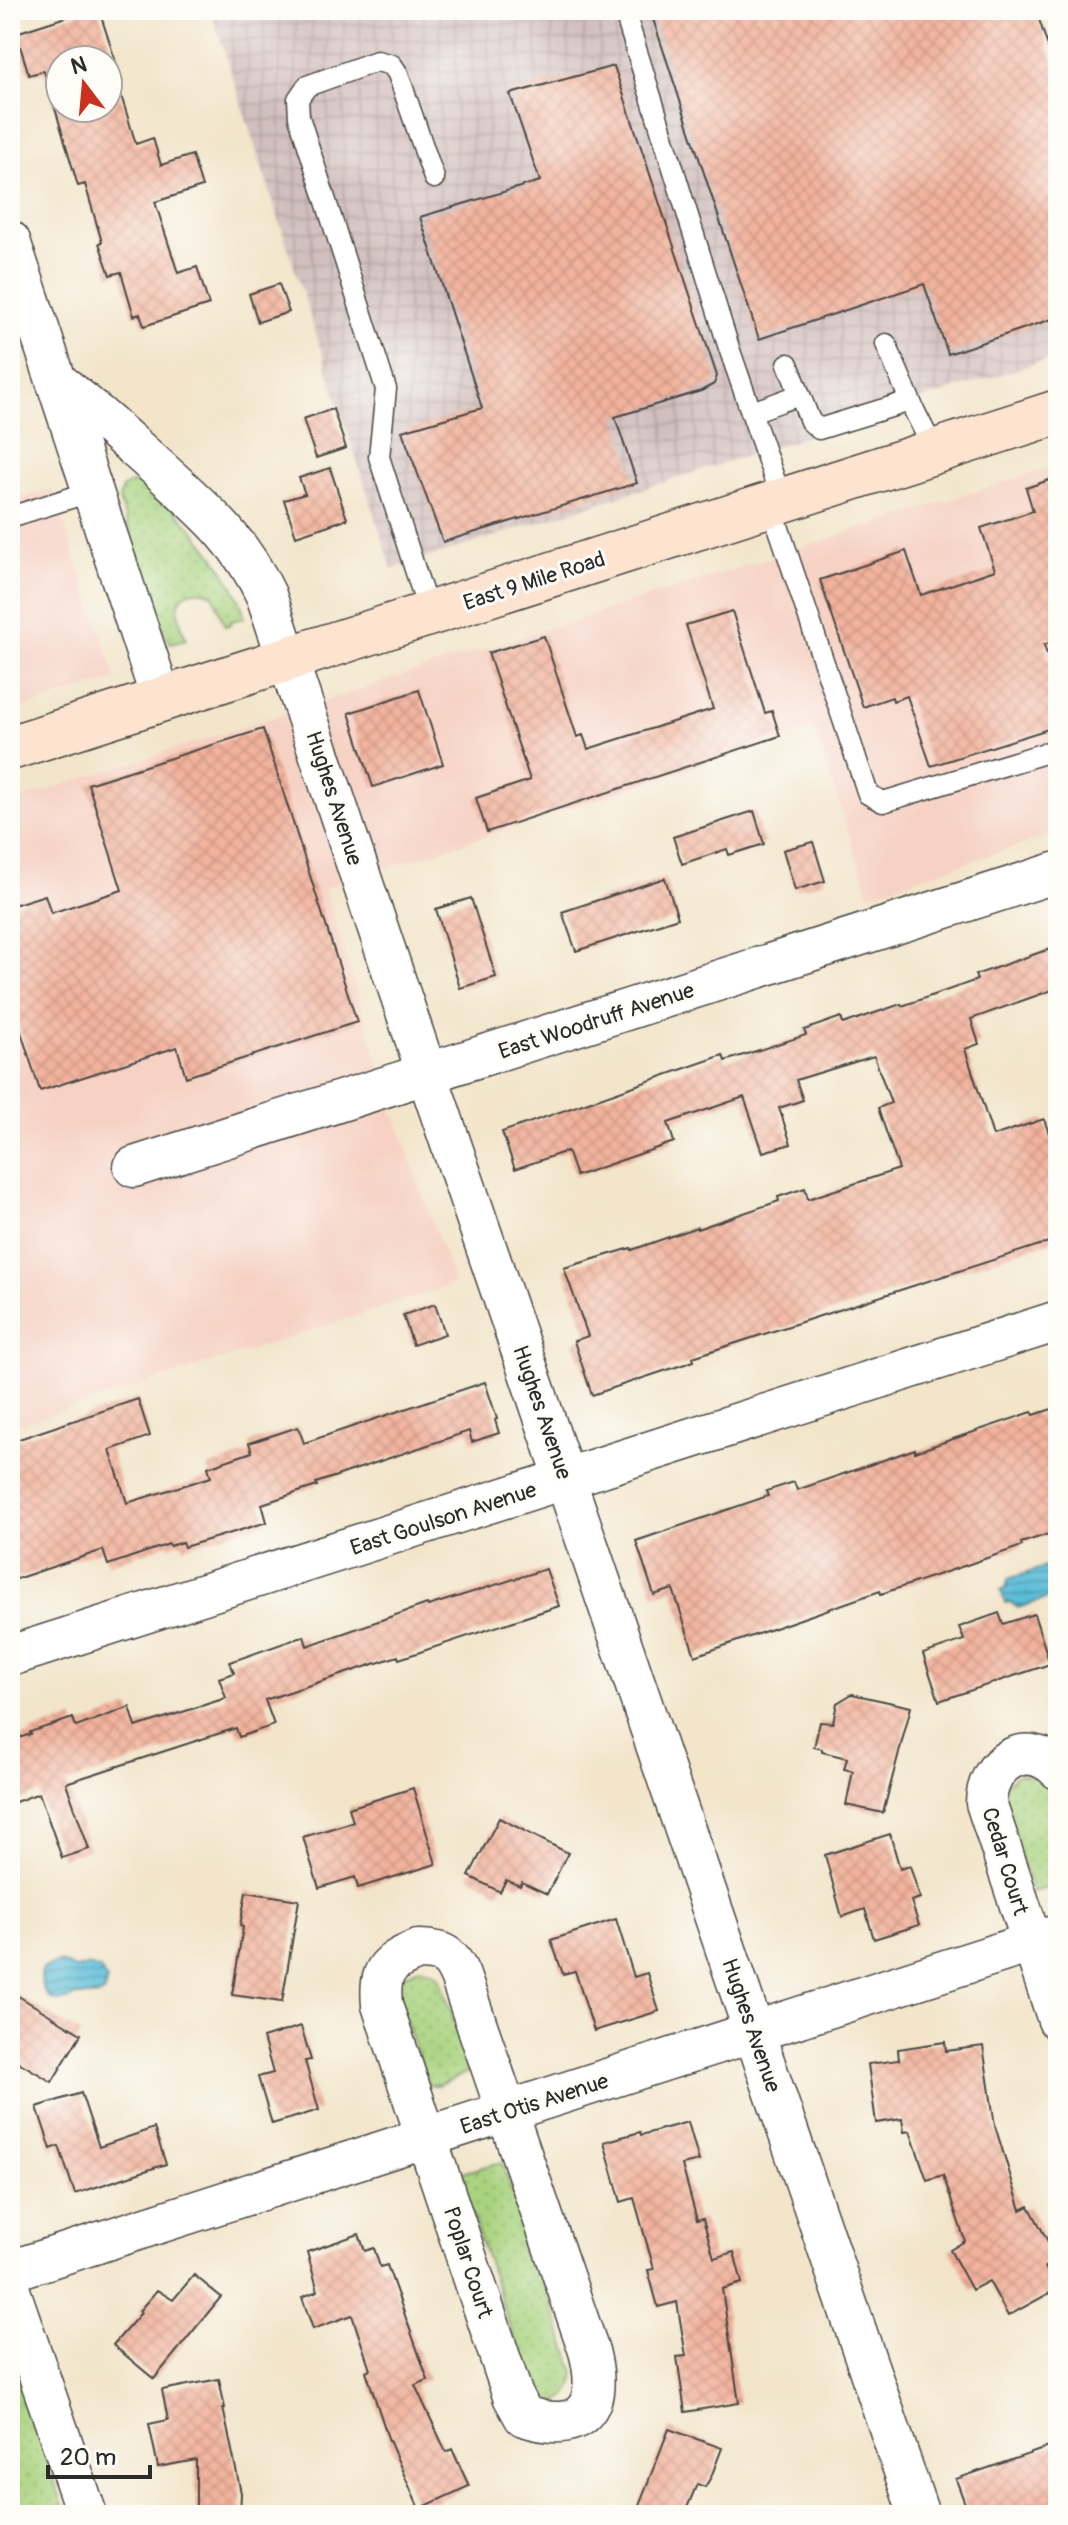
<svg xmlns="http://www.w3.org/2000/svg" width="1068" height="2525" viewBox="0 0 1068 2525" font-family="Pangolin,sans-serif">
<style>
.built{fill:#f6d2c4}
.industrial{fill:url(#industrial-grid)}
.grass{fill:url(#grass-dots);stroke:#6a7f55;stroke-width:2}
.water{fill:url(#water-rules);stroke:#427482;stroke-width:2}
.building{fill:url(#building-cross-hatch);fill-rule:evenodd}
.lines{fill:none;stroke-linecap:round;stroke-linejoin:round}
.lane-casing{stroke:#494743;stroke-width:23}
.street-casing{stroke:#494743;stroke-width:43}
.secondary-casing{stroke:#494743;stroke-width:47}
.lane{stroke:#fff;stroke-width:20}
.street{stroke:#fff;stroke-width:40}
.secondary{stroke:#fde4d1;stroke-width:44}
.labels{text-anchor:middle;stroke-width:6;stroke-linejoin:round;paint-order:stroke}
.street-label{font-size:22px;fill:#2b2b2b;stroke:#fdfcf7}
</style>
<defs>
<pattern id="industrial-grid" width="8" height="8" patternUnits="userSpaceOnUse" patternTransform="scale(2)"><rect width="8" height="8" fill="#d1bfbe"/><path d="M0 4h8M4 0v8" fill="none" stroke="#b4a4a3"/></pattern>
<pattern id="grass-dots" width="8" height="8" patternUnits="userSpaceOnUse" patternTransform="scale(2)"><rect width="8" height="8" fill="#a9d37f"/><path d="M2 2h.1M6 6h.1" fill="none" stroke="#92b56e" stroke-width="1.8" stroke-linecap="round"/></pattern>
<pattern id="water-rules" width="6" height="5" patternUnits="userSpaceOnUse" patternTransform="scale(2)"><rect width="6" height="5" fill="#5abdd8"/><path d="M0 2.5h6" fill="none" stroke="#4b9aaf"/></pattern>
<pattern id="building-cross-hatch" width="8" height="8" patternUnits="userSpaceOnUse" patternTransform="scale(2)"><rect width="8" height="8" fill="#f2b39d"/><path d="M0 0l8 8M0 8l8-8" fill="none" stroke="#d09a87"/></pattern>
</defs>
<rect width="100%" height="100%" fill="#fdfcf7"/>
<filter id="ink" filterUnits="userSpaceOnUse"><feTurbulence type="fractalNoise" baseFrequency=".0125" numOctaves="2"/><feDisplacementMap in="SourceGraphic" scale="16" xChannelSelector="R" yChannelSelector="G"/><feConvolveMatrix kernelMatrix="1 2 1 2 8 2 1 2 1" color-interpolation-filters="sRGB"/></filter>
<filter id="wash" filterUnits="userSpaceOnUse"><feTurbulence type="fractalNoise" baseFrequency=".006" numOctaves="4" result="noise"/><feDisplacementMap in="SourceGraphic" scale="32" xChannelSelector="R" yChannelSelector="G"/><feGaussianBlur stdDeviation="1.8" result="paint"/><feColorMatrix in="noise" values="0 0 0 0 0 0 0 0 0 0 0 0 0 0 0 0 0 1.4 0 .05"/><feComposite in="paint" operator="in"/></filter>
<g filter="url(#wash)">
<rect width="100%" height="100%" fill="#f2e5ca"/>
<path class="built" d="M1058 465V833L869 894 814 729 324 888 393 1109 454 1284 10 1428V802Z
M53 489 116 679 10 712V502Z"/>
<path class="industrial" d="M211 10H1036L1058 77V356L392 569Z"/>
<path class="grass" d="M131 483C165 484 243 584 244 618L231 621V624L225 626 213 594C200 588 180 589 178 608 177 617 183 630 186 639L171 643 162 631 119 500 122 488Z
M1017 1775C1024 1775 1030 1774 1036 1777 1062 1792 1058 1859 1058 1885L1032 1892 1002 1802 1004 1785Z
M420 1967 434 1972 439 1977 472 2071 437 2085H428L397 1996 399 1978Z
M502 2162 575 2372C573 2394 563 2408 540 2399L530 2386 458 2174Z
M10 2351 66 2515H17L10 2494Z"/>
<path class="water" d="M1055 1564 1058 1567V1595L1018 1608 1010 1602 1005 1603 1001 1590 1006 1589 1008 1579Z
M60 1962 75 1969 88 1966 100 1969 107 1980 104 1993C94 2000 90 1995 80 1996 73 1996 68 2001 61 2001 44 2002 38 1981 43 1968Z"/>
<g id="blocks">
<path class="building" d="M88 10H99L122 81 117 82 136 144 153 138 161 165 192 155 202 187 155 202 178 273 197 267 209 305 144 326 140 314 134 316 121 272 110 275 99 243 102 242 85 184 78 186 44 71 29 75 16 33ZM60 60H108V108H60Z
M650 10H1036L1058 77V317L948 354 924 284 759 339Z
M614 66 717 376 714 384 701 391 615 417 637 483 443 542 402 431 482 408 420 217 540 181 510 94Z
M279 284 289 312 258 322 249 294Z
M333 409 346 448 316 458 303 419Z
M330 468 347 519 296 536 284 500 305 494 299 478Z
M1058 477V640L1044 645 1058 687V726L931 766 907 696 893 701 892 697 863 707 820 580 906 551 921 595 995 570 981 528 1033 511 1026 488Z
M732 611 765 713 772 711 780 736 487 832 476 798 530 780 488 653 544 636 577 737 583 735 588 749 713 709 686 625Z
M419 690 443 764 373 787 349 713Z
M263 729 357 1022 186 1077 177 1047 40 1091 10 998V906L45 895 51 913 122 890 88 784Z
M754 811 764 844 729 855 727 849 682 864 673 837Z
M813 842 825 881 795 890 783 850Z
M665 878 678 918 576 951 562 912Z
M471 898 496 977 460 988 436 909Z
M1058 946V988L971 1019 979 1044 965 1049 993 1136 1044 1119 1058 1160V1239L693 1357 694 1361 592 1395 574 1341 588 1336 564 1268 631 1248 632 1250 697 1227V1229L779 1201 778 1197 805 1188 808 1199 899 1169 878 1108 891 1103 874 1056 796 1080 803 1100 779 1108 791 1144 763 1152 744 1097 668 1123 674 1142 576 1176 567 1151 515 1169 502 1132 723 1055 725 1061 806 1035 804 1030 841 1017 843 1024 901 1004 902 1006 977 980 975 975Z
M435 1304 445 1334 413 1345 403 1315Z
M485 1382 497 1419 495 1420 499 1433 472 1442 469 1431 316 1483 317 1486 262 1504 267 1522 231 1533 184 1547 182 1542 170 1546 169 1544 108 1565 103 1550 10 1581V1442L138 1399 150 1436 110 1450 127 1503 211 1477 208 1467 252 1452 249 1443 298 1427 304 1443Z
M1058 1407V1531L1021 1543 1022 1546 961 1567 881 1594 880 1591 695 1656 673 1589 654 1595 636 1541 768 1496 766 1491 794 1482 797 1490 872 1464 915 1449V1452L1032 1412 1034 1415Z
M546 1569 559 1606 399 1659 398 1656 265 1700 274 1725 239 1737 236 1728 66 1783 89 1849 62 1858 39 1793 10 1804V1741L31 1734 30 1732 73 1718 76 1727 130 1707 136 1727 226 1698 219 1678 234 1673 230 1662 304 1636 307 1646 427 1604 428 1606Z
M999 1613 1003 1624 1034 1614 1050 1664 939 1701 923 1654 964 1640 959 1627Z
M852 1694 911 1707 883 1813 846 1805 853 1771 844 1769 847 1758 822 1752V1749L814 1747 820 1722 833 1723 837 1703Z
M413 1788 436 1864 358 1888 355 1877 319 1888 303 1837 353 1822 349 1808Z
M499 1818 568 1853 547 1894 522 1882 520 1886 506 1880 500 1892 469 1876Z
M890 1834 900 1869 910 1866 920 1898 911 1901 919 1925 874 1939 865 1909 842 1917 825 1855Z
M246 1892 299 1900 282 2002 232 1995 243 1927 240 1926Z
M616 1919 634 1977 647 1973 659 2011 594 2031 575 1971 563 1974 551 1940Z
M10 1991 81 2034 52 2082 10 2057Z
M301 2026 311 2060 305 2061 319 2110 272 2124 258 2077 273 2073 263 2038Z
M945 2042 946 2051 983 2046 995 2126 1021 2210 1029 2206 1058 2260 1045 2267 1057 2289 1008 2316 989 2281 972 2290 950 2250 965 2241 943 2175 927 2180 910 2131 904 2132 902 2119 876 2123 868 2064 899 2060 898 2049Z
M81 2093 99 2147 154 2128 166 2164 75 2194 59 2146 51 2149 37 2107Z
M688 2122 699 2161 682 2165 697 2220 703 2219 714 2258 734 2252 742 2283 722 2289 739 2403 685 2412 677 2357 686 2356 677 2302 658 2307 648 2270 654 2269 634 2198 621 2202 604 2142 640 2132 641 2135Z
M359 2234 365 2251 374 2248 380 2267 387 2265 428 2380 415 2385 446 2452 452 2449 469 2486 419 2509 388 2438 366 2371 370 2369 352 2315 313 2329 302 2297 318 2291 307 2252Z
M194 2275 221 2297 154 2379 113 2345 141 2313 139 2311 157 2290 173 2300Z
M219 2379 225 2408H223L241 2493 240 2515H196V2460L158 2467 149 2424 168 2420 162 2390Z
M669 2429 722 2448 711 2477 705 2487 697 2484 684 2515H635Z
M1058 2444V2515H969L956 2479Z"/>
</g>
</g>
<g filter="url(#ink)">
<use href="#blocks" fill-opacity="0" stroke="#494743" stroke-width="2"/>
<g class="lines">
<defs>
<path id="lane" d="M624 10 729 348 782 501
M886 344 915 412 935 452
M788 364 810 421 819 429 910 401
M752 412 799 395
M771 505 868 794 883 802 1058 749
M10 517 93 491
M429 613 379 457 386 389 299 117 298 99 307 86 377 61 392 65 398 74 434 178"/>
<path id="street" d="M10 241 162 701
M56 381C92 408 125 439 159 469 203 509 240 539 266 595L427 1074 919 2515
M134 1167 1058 872
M10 1656 1058 1321
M1058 1769C1026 1737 987 1763 986 1803L1058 2020
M418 1950C442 1951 450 1953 460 1976L589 2351C604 2408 582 2435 524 2416L513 2396 382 2005C379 1970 386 1963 418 1950Z
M10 2271 1058 1934
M10 2291 87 2515"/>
<path id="secondary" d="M10 748 1058 412"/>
</defs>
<use href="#lane" class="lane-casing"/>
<use href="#street" class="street-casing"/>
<use href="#secondary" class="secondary-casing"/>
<use href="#lane" class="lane"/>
<use href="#street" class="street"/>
<use href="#secondary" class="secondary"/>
</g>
</g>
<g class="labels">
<g class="street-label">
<text transform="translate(534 580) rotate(-18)" y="8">East 9 Mile Road</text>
<text transform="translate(335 798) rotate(72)" y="8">Hughes Avenue</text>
<text transform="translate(596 1020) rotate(-18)" y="8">East Woodruff Avenue</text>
<text transform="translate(543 1412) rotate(71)" y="8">Hughes Avenue</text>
<text transform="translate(443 1518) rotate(-18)" y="8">East Goulson Avenue</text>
<text transform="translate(1006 1861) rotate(73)" y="8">Cedar Court</text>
<text transform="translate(752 2025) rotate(71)" y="8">Hughes Avenue</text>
<text transform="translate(534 2103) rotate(-18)" y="8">East Otis Avenue</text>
<text transform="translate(469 2262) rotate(72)" y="8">Poplar Court</text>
</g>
</g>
<rect width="1068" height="2525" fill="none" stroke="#fdfcf7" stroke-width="40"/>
<g transform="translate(84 84) rotate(344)"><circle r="38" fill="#fdfcf7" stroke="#a9a8a5" stroke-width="2"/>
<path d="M0-6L14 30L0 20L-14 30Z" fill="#c8321e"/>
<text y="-12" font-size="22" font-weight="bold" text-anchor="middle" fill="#2b2b2b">N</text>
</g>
<path d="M48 2465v12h102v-12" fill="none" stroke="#2b2b2b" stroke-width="4"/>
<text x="60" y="2465" font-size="24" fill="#2b2b2b" stroke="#fdfcf7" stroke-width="6" paint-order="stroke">20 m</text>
</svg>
